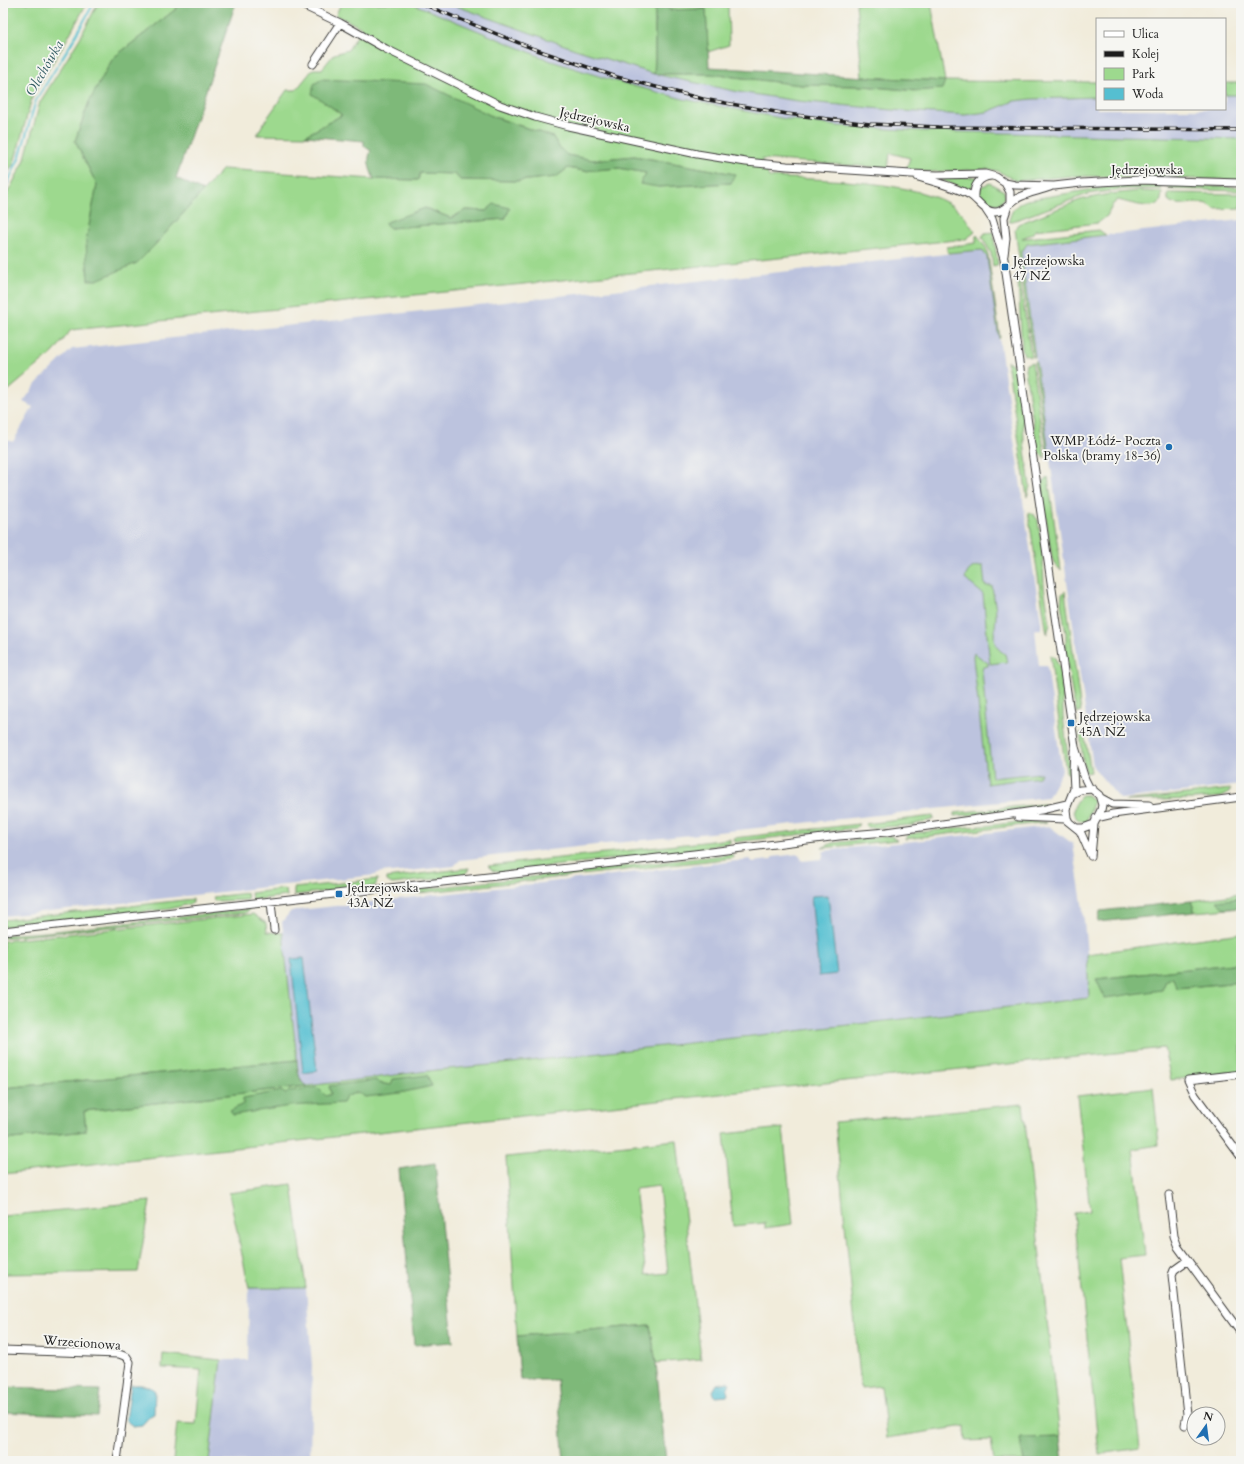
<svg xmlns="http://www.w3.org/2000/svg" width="1244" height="1464" viewBox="0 0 1244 1464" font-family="Cardo,serif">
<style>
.industrial{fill:#bcc3de}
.green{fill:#9dd98e;stroke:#5c7a55;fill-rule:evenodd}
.forest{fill:#7eb979;stroke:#4d6a4a}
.water{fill:#55bfd1;stroke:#386e76}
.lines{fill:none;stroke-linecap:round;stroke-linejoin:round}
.stream{stroke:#55bfd1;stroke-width:2}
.minor-casing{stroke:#3c3b39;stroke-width:9}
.minor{stroke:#fff;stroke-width:7}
.rail-casing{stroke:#1c1c1c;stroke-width:3.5}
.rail{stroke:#f6f6f2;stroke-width:2;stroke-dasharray:6;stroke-linecap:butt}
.poi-dot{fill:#1f6fb2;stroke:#f6f6f2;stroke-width:1.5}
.labels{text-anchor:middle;stroke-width:3.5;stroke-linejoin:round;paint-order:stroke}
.street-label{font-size:13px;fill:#1c1c1c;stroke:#f6f6f2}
.poi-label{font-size:13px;fill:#1c1c1c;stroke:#f6f6f2;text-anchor:start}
.water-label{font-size:14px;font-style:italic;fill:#335d64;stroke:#f6f6f2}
</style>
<rect width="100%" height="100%" fill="#f6f6f2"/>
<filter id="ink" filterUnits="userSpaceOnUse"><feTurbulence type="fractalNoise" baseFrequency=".025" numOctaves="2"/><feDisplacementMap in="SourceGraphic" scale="8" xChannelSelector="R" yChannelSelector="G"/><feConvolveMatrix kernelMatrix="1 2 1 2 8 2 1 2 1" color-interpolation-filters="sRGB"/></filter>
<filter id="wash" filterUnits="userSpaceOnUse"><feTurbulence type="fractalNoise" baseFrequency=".012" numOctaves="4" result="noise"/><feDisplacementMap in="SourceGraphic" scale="16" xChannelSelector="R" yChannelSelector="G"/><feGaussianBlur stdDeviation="0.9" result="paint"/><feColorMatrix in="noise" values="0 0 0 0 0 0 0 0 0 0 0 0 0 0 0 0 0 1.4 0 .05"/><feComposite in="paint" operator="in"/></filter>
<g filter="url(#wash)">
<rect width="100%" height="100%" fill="#f1ecdb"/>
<path class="industrial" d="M411 3H448L575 49 654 74 739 92 987 112 1014 101 1032 99 1097 97V109H1225V95H1241V139L922 131 837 126 780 118 683 99 608 79 551 61Z
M1241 220V785L1120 799 1093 767 1021 253 1027 244Z
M982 250 987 257 1042 629 1035 630 1039 666H1047L1062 771 1048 797 493 856 460 860 454 866 391 873 390 871 382 872 377 873 376 875 3 916V438L13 442 33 407 23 402 37 383 72 349Z
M1049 826 1073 844 1083 910 1087 954 1089 998 512 1063 437 1070 307 1086 302 1084 299 1075 282 922 291 911 737 861H744V860L749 859 753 862 770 860 773 857 799 854 802 861 822 859 824 851Z
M249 1288H306L312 1365 310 1461H209L221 1360H248Z"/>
<path class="green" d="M3 3H87L62 48 37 88 32 98 14 163 3 180Z
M98 3H180L176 9 113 58 89 102 75 141 97 185 86 241 153 247 223 169 374 179 418 180 420 173 455 174 460 180 517 181 556 177 568 168 584 171 619 168 646 173 658 187 731 183 734 174 635 156 593 160 567 155 559 147 553 137 495 117 330 106 342 115 305 136 257 135 263 124 287 90H296L313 69H322L334 54 348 50 362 28 336 15 341 3H411L551 61 608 79 683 99 780 118 837 126 922 131 1241 139V180L1074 176 1016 181 998 171 988 169 930 172 906 169 910 158 890 153 888 168 761 159 769 177C816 180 922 179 958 210 965 216 970 225 975 232L966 239 71 330 54 352 3 395V201L24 162 40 102 80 38ZM425 208 451 218 466 210 486 211 510 208 505 219 390 228Z
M448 3H655V58L654 74H710L801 85 863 86 917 91 945 81 862 77 856 3H931L945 81 1097 82V97L1032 99 1014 101 987 112 965 115 903 111 798 101 739 92 654 74 575 49Z
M668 3H728L729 45 708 52 706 9 669 10Z
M1225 83H1241V95H1225Z
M980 177 975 181 969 190 938 179V178Z
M990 183 1004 191 1005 197 1000 203 997 204 989 202 979 192 982 186Z
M1124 184H1158L1162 189H1125L1088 194 1019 219 1009 222C1010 211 1017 203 1027 200Z
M1170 185 1241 187V191L1168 189Z
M1139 191 1162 192C1162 195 1161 200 1160 202 1153 211 1127 202 1118 200L1113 204 1107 216 1098 223 1035 230 1032 234 1022 238H1027L1099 230 1106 235 1027 244 1021 253 1035 357H1033L1015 229 1018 224 1080 200 1109 194Z
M1168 193 1241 194V208L1214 209C1203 195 1180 211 1168 200Z
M993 232 998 265 993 266 991 253 982 237 985 233Z
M977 235 986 248 988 255 1000 338 999 339 987 257 982 250 948 253 947 247 976 243V236Z
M1018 281H1020L1031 357 1024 355 1022 349Z
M1007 361 1011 363 1016 370 1023 415 1024 443 1030 486 1027 497Z
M1036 361 1050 460 1048 457 1034 362Z
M1032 362 1045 458 1039 453 1037 448 1025 369 1026 364Z
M1048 477 1061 570 1055 565 1052 558 1042 491 1043 482Z
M1028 512 1034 515 1038 520 1043 559 1044 586 1050 624 1047 634Z
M979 566H983L985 586H992C993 595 996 605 996 615 996 631 988 644 1005 654L1007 662 990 664 983 594 965 579C967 571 971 567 979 566Z
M1065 591 1081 712 1077 713 1073 698 1066 657V633L1061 604 1062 594Z
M974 653 988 663V666L983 667 982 671 992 778 1041 773 1039 777 987 784 973 657Z
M1050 655 1055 658 1060 669 1063 694V716L1070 774 1066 772Z
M1080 733H1084L1091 772 1086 773 1083 760Z
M1231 789 1226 795 1222 797 1194 799 1125 801Z
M1081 795H1087L1094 801 1086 822C1078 821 1071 816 1074 807 1076 802 1079 800 1081 795Z
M1043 804 1047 806 983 814 954 816V813Z
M933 816 934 819 913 825 872 828 867 827 865 824Z
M1029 821 1047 822 905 839 909 834 953 828 984 826Z
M859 824 856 828 735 842 734 838Z
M891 836 897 840 822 848 832 843Z
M730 839V843L691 850 500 872 493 871 488 866Z
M732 854 733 858 410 894 415 890Z
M469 868 467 872 462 876 392 884 387 881V878Z
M378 879 375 886 294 895V888Z
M283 889 286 891 287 896 252 900 251 893Z
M247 893 248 900 214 901 213 897Z
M1241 894V908L1195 912 1191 901Z
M193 899V903L170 909 3 927V920Z
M249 909 248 911 245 913 3 938V935L46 932Z
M253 914 266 923 267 932 283 933 297 1060 3 1088V941Z
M1241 933V963L1097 979 1166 981 1173 977 1177 988 1241 982V1071L1171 1080 1164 1048 729 1093 3 1174V1140L86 1131 84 1111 307 1086 437 1070 512 1063 1089 998 1087 954Z
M1153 1087 1159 1145 1133 1149 1145 1255 1119 1258 1140 1448 1099 1454 1074 1213 1090 1211 1077 1096Z
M1023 1104 1060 1437 1020 1439 1024 1461H994L991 1440 966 1441 965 1426 887 1438 881 1386 861 1388 835 1122Z
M783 1128 793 1224 765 1228V1223L733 1226 724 1134Z
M677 1140 701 1359 656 1363 650 1325 517 1336 506 1157ZM659 1186 668 1273 646 1275 635 1189Z
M292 1184 306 1288H249L229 1193Z
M150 1201 138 1272 3 1274V1216Z
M163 1354 221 1360 209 1461H173L177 1423 196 1424 201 1370 162 1368Z"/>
<path class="forest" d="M180 3H236L176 178 203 191 153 247 137 263 97 280H88L86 241 97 185 75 141 89 102 113 58 176 9Z
M655 3H668L669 10 706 9 709 67 865 77 945 81 942 89 917 91 863 86 801 85 710 74H654L655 58Z
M322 79 426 84 494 117 553 137 559 147 567 155 593 160 634 156 735 174 731 183 658 187 640 184 646 173 619 168 584 171 568 168 556 177 517 181 460 180 455 174 420 173 418 180 374 179C370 169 366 161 371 151L364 146V141L305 136 342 115 330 106 312 94 314 84Z
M494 204 510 208 505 219 390 228 384 223 425 208 451 218 466 210 486 211Z
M1241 898V908L1224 909 1217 901Z
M1191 901 1195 912 1098 922 1100 911Z
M1241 963V982L1176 988 1173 977 1166 981 1162 990 1105 998 1096 979Z
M297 1060C298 1069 298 1082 307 1086L84 1111 86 1131 3 1140V1088Z
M427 1075 432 1086 400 1093 365 1097 357 1092 346 1097 343 1103 290 1106 233 1115 230 1111 243 1104V1098L281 1091 286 1094 289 1091 317 1087 326 1096 331 1094 329 1086 376 1080 379 1083 391 1085 393 1079Z
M435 1163 453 1342 414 1345 399 1169Z
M650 1325 656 1363 666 1461H564L557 1380H520L517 1336Z
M3 1387 100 1390 97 1416 3 1412Z
M1060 1437 1063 1461H1024L1020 1438Z"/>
<path class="water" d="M828 895 837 974 819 976 811 896Z
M304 958 317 1071 303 1073 291 959Z
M728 1382 730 1383 727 1390 728 1394 727 1396 715 1397 713 1391 717 1384Z
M131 1385C140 1385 148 1384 155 1391L154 1414 150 1416 142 1425 133 1426 126 1421Z"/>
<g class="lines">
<path class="stream" d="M3 193 20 156 36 100 71 44 94 3"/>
</g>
</g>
<g filter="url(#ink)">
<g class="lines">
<defs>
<path id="minor" d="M298 3 340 23 386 49 500 105 535 117 568 126 697 154 746 162 787 166 911 174 937 175 985 174 996 177 1005 183 1015 185 1054 186 1081 183 1138 180 1241 183
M313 64 340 23
M918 177C935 182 954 186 970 195 978 200 984 212 995 212 1004 212 1010 202 1018 198 1027 193 1039 191 1050 187
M1005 183 1010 192V204
M974 198C973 186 979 177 991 176
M986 210 992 219 1004 259 1075 747 1085 779 1089 787 1099 795 1102 805 1101 810 1094 824 1091 856
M1004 255 1006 238 1004 218 1008 206
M1072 794 1080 790 1093 789
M1101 798 1112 804 1149 805
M1018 817 1065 819 1080 831 1091 856
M1096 818 1113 814 1241 797
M1069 822 1067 818 1066 809 1074 789 1073 770 1074 751
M1077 828H1083L1094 824
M271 902 274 930
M3 931 694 854 839 836 886 832 1041 810 1067 804
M1241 1074 1188 1080 1195 1095 1241 1157
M1169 1195 1174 1236 1178 1247 1241 1333
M3 1350 119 1354 127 1357 130 1362 117 1461
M1185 1425 1187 1414 1172 1275 1174 1270 1188 1260"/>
</defs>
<use href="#minor" class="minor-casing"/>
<use href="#minor" class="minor"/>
<defs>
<path id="rail" d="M420 3 534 49 617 77 703 99 787 114 870 124 938 127 1241 130"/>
</defs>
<use href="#rail" class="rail-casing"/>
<use href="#rail" class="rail"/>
</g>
</g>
<g class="poi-dot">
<rect x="1001" y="263" width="8" height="8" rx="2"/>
<circle cx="1169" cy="447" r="4"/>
<rect x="1067" y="719" width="8" height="8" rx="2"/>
<rect x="335" y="890" width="8" height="8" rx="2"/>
</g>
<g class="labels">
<g class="street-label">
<text transform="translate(595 119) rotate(13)" y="5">Jędrzejowska</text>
<text x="1147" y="174">Jędrzejowska</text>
<text transform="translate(82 1342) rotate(4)" y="5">Wrzecionowa</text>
</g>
<g class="poi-label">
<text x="1013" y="265">Jędrzejowska<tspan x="1013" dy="15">47 NŻ</tspan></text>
<text x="1161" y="445" text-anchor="end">WMP Łódź- Poczta<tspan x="1161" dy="15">Polska (bramy 18-36)</tspan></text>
<text x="1079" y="721">Jędrzejowska<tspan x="1079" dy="15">45A NŻ</tspan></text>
<text x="347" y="892">Jędrzejowska<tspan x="347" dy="15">43A NŻ</tspan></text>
</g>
<g class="water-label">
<text transform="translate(44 68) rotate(-60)" y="5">Olechówka</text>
</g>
</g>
<rect width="1244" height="1464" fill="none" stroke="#f6f6f2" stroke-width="16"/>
<rect x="1096" y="18" width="130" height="92" fill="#f6f6f2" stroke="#9f9f9c"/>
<rect x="1104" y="31" width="20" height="6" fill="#ffffff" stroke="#9f9f9c"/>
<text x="1132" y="38" font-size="12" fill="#1c1c1c">Ulica</text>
<rect x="1104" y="51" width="20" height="6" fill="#1c1c1c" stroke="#9f9f9c"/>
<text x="1132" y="58" font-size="12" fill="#1c1c1c">Kolej</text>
<rect x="1104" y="68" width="20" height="12" fill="#9dd98e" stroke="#9f9f9c"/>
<text x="1132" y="78" font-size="12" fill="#1c1c1c">Park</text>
<rect x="1104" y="88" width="20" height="12" fill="#55bfd1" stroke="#9f9f9c"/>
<text x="1132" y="98" font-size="12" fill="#1c1c1c">Woda</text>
<g transform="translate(1206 1426) rotate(14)"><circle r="19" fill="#f6f6f2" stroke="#9f9f9c"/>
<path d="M0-3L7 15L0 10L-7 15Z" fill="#1f6fb2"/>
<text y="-6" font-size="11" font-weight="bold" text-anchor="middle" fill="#1c1c1c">N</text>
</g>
</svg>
